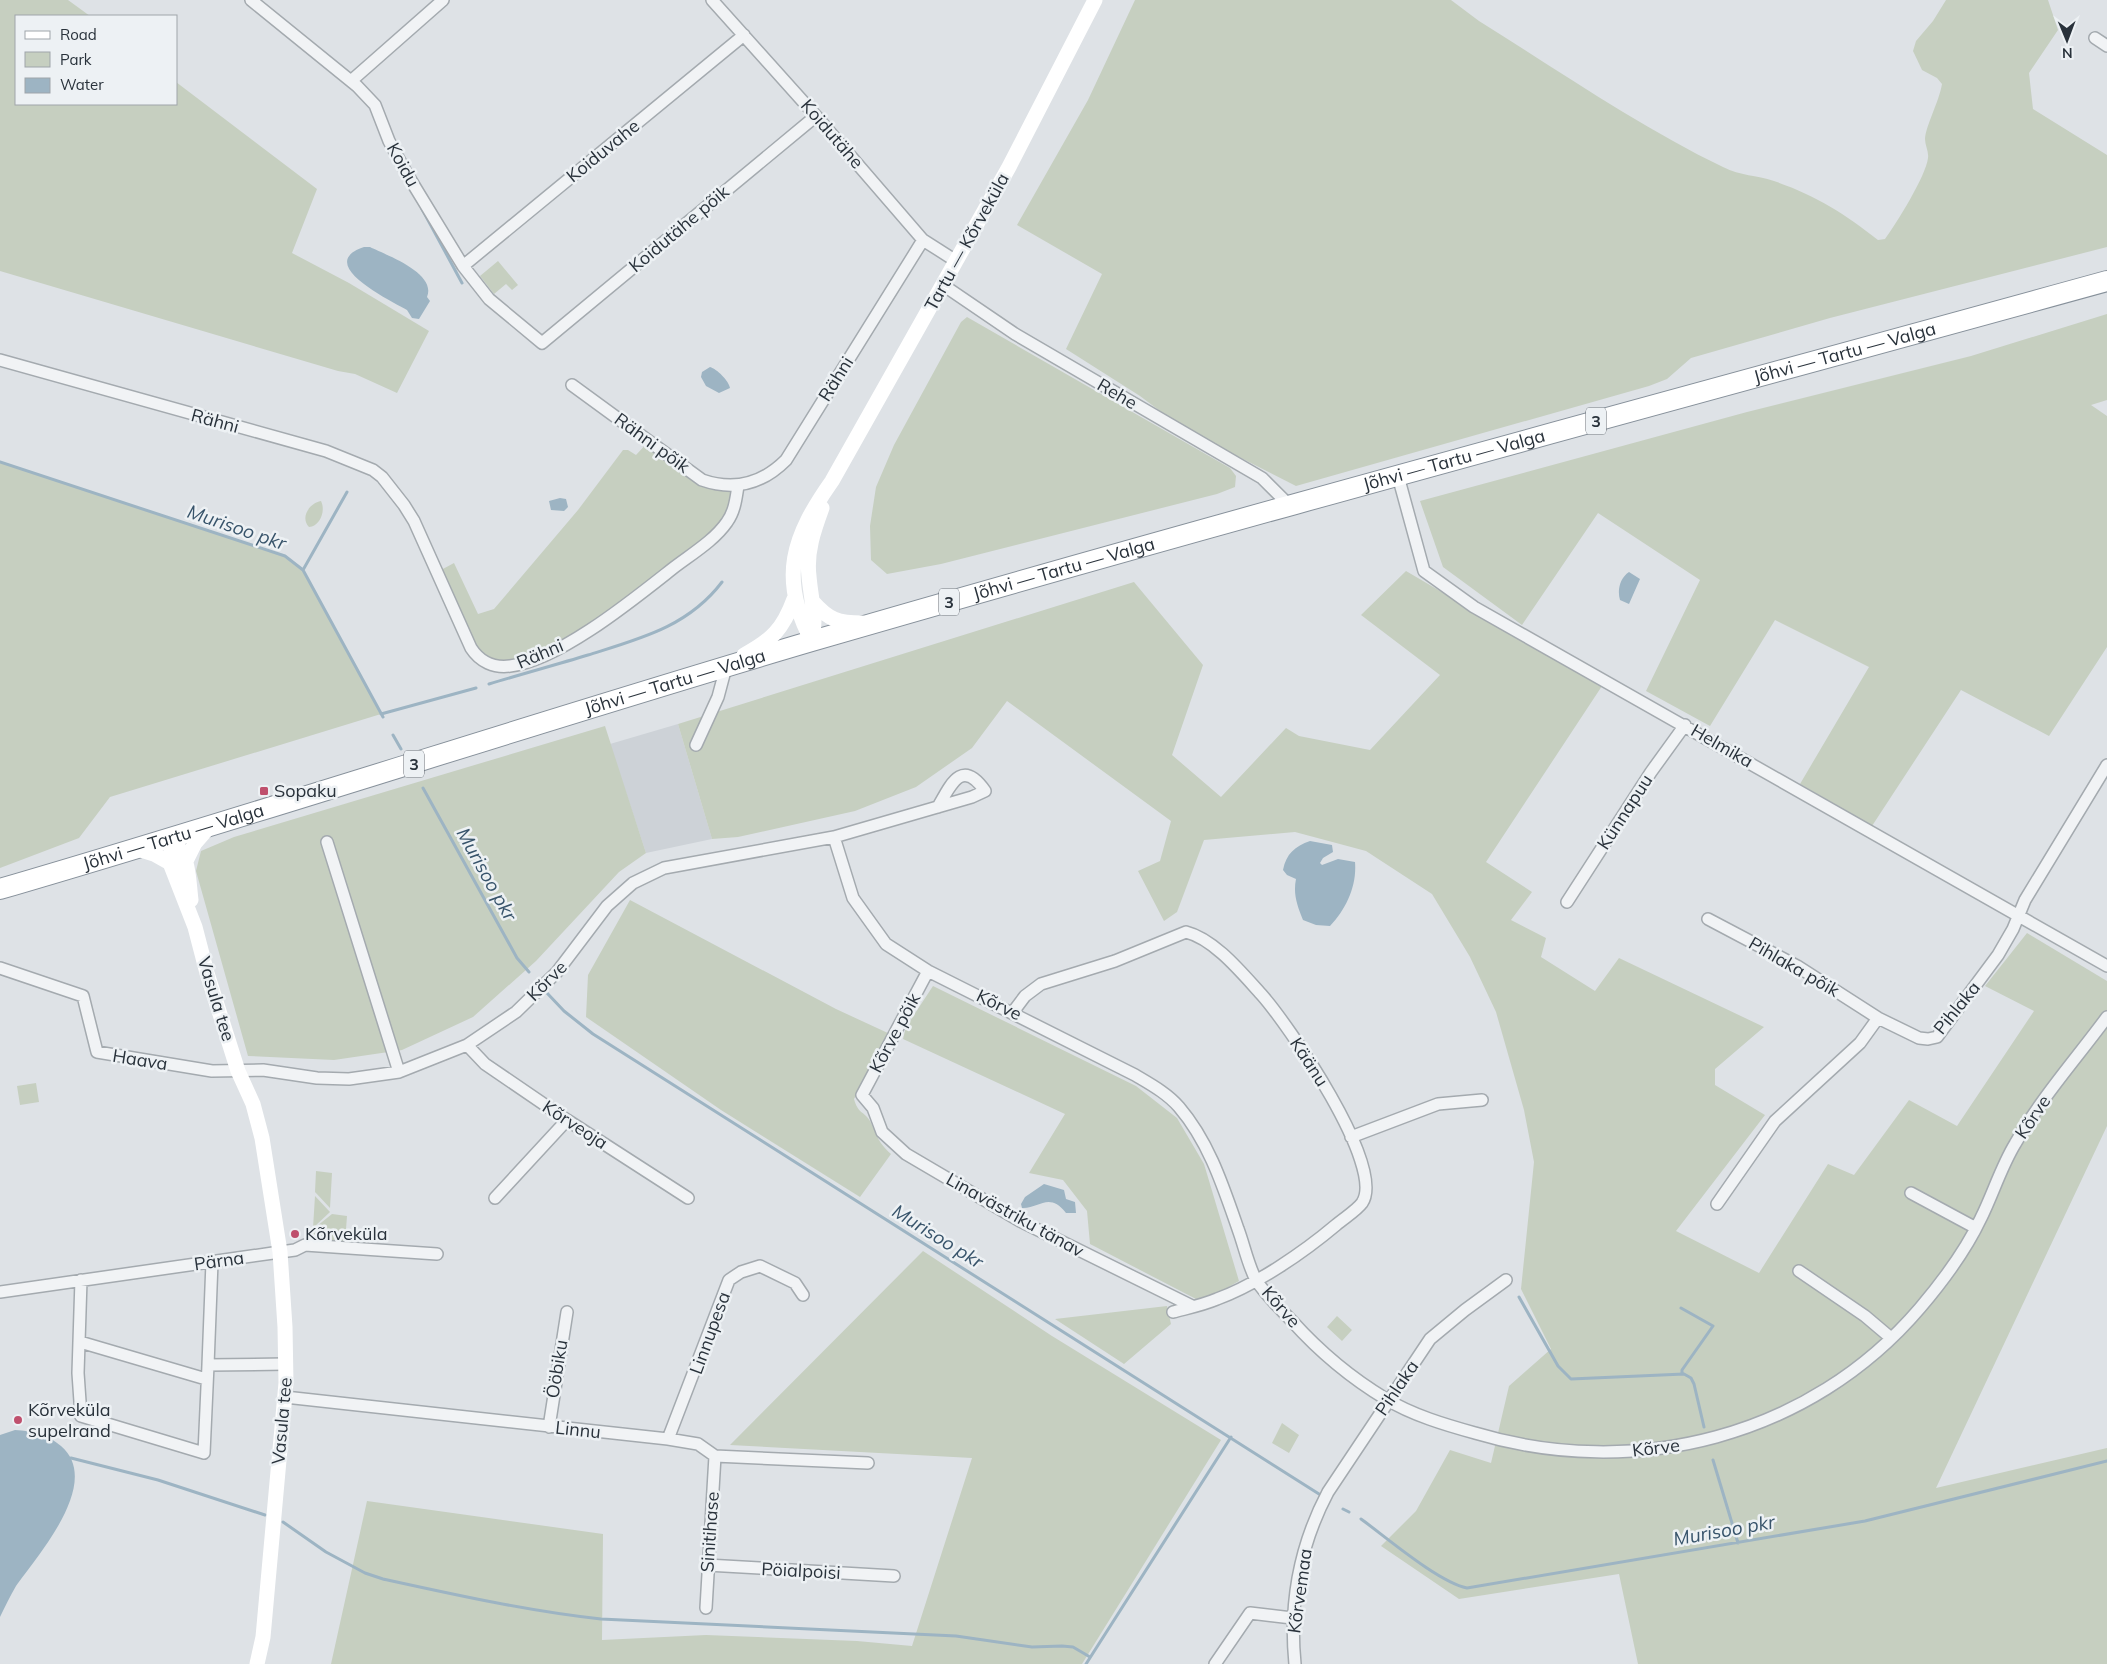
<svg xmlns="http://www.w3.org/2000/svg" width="2107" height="1664" viewBox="0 0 2107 1664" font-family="Mulish,sans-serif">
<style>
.built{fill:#cdd2d7}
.green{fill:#c6cfc0}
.water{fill:#9db4c3}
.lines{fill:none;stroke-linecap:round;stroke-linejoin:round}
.stream{stroke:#9db4c3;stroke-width:3}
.street-casing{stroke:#a4aaaf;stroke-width:14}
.highway-casing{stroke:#87919b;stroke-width:22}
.street{stroke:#f1f3f5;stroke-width:11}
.secondary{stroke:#fff;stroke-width:15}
.highway{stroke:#fff;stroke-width:20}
.poi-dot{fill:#bf506d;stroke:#edf1f4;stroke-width:2}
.labels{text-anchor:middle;stroke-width:5;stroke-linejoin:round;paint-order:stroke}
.shield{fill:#edf1f4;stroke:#646b72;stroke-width:1}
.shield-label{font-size:16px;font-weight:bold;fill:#29323b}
.street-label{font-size:18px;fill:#29323b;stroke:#edf1f4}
.poi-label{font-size:18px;fill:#29323b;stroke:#edf1f4;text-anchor:start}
.water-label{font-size:19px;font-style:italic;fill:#38546b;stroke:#edf1f4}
</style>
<rect width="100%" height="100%" fill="#dee2e6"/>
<path class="built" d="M678 724 712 839 646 853 610 744Z"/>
<path class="green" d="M0 0H68L90 16H16V104H176V82L317 189 292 253 349 283 429 331 397 393 355 374 338 371 0 271Z
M1135 0H1451L1479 21C1558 70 1640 127 1723 167 1741 176 1756 175 1774 181 1815 195 1844 213 1878 240L1885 239C1896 224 1926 176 1928 158 1929 152 1925 145 1925 139 1926 125 1939 102 1942 84L1937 78 1922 70 1913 51 1916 41 1933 21 1946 0H2048L2058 30 2029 73 2033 109 2107 155V247L1830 318 1691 358 1667 379 1649 386 1296 486 1184 429 1140 396 1066 349 1102 274 1017 225 1088 100Z
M498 261 518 285 512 290 506 284 494 294 480 276Z
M2107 314V400L2091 405 2107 416V647L2049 736 1961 690 1872 826 1800 784 1869 667 1775 620 1710 726 1646 691 1700 580 1598 513 1522 625 1443 567 1420 501 1747 412 1971 356Z
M967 317 1230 468 1236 476 1235 487 1217 494 941 564 887 574 871 560 870 526 876 487 894 445 961 322Z
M649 441 702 480 738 486 727 523 582 635 510 667 485 657 476 645 441 570 454 563 478 614 494 609 578 510 623 450H628L636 455Z
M0 462 285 556 303 570 381 714 110 797 79 838 0 868Z
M321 501C326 511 320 526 309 527 300 518 309 503 321 501Z
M1406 571 1602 686 1486 862 1532 892 1511 920 1546 938 1541 957 1595 991 1619 958 1764 1027 1715 1069V1085L1765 1115 1676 1231 1759 1273 1828 1164 1854 1175 1909 1100 1957 1126 2034 1011 1985 986 2027 933 2107 981V1126L1936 1488 2107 1448V1664H1638L1619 1574 1459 1599 1381 1546 1416 1511 1450 1450 1491 1463 1509 1386 1551 1349 1521 1289 1534 1162 1524 1110 1496 1012 1470 957 1432 894 1366 851 1295 832 1204 840 1177 912 1164 921 1138 871 1160 861 1171 821 1007 701 972 748 916 787 855 811 738 837 712 839 678 724 1134 582 1203 665 1172 755 1221 797 1286 728 1299 736 1370 750 1440 675 1361 615Z
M605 726 646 853 619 872 536 961 473 1017 402 1050 334 1060 248 1056 196 871 201 851 234 837Z
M630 900 836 1009 890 1034 854 1099C858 1114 864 1111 870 1121 878 1137 877 1141 891 1154L860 1197 721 1110 586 1017 588 975Z
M933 986 1136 1086 1177 1118 1204 1164 1239 1281 1218 1293 1196 1299 1090 1244 1087 1211 1063 1180 1029 1173 1065 1114 903 1039 906 1027Z
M36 1083 39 1102 20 1105 17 1086Z
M316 1171 332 1173 330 1208 315 1192Z
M315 1196 330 1212 313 1228Z
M332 1214 347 1216 345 1243 312 1240V1230Z
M923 1251 1052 1336 1221 1440 1082 1664H331L367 1501 603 1534 602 1640 706 1635 857 1641 912 1646 972 1458 730 1445Z
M1167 1306 1171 1324 1124 1364 1055 1319Z
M1337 1316 1352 1330 1342 1341 1327 1327Z
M1282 1423 1299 1435 1289 1453 1272 1443Z"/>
<path class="water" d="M364 247H370C386 255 437 273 427 297L430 301 419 319 412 318 407 310C392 301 313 264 364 247Z
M710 367C717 369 729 381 730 388L719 393 706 386 701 377 702 372Z
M560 498 566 499 568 507 564 511 551 510 549 501Z
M1629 572 1640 579 1629 604 1620 600C1617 590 1620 578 1629 572Z
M1310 841 1332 845 1333 852 1323 858 1320 863 1322 865 1338 859 1355 862C1357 886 1346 909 1330 926L1316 925 1303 920C1297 905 1293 894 1296 879L1287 875 1283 870C1286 854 1295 846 1310 841Z
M1044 1184 1064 1190 1066 1199 1075 1202 1076 1213H1066C1049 1191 1039 1209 1022 1208L1021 1204 1025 1197Z
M15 1430C33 1431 47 1434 61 1446 103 1482 38 1555 16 1586 10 1596 5 1607 0 1617V1435Z"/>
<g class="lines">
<path class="stream" d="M422 209 462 283
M0 462 285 556 303 570 383 717
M303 570 347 492
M489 684C522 674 555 665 588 655 639 639 688 627 722 582
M381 714 476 688
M393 735 401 749
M423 788 517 958 529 972
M547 993 564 1011 593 1034 1319 1494
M1519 1297 1558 1366 1571 1379 1684 1374 1691 1378 1694 1384 1704 1427
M1681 1308 1713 1326 1682 1370V1374
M71 1458 158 1480 265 1515
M1713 1460 1738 1543
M1343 1509 1349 1512
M1361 1519C1386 1537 1438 1582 1467 1588L1865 1521 2107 1461
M283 1522 326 1552 365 1573 383 1579C456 1595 528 1611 601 1619L956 1636 1032 1647 1062 1646 1073 1647 1090 1657
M1086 1664 1231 1437"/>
<defs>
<path id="street" d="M251 0 357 86 375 105 389 141 407 174 463 266 489 299 542 343 816 116
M712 0 816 116 923 240 956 261
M2095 38 2107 46
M351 81 443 0
M463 266 744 35
M943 285 1015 334 1262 478 1289 505
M0 360 326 451 373 470 382 477 404 505 414 521 471 648C480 662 494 668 510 666 558 661 634 599 672 569 690 555 714 541 727 522 735 511 736 498 738 486
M572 385 702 480C734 491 762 484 786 460L923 240
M1398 476 1424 571 1474 607 2107 966
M696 745 718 697 726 667
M834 837 972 797 985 791C962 758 951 784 938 807
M327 842 399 1072
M1567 902 1651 772 1685 725
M1708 919 1797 966 1878 1018 1919 1038 1928 1039 1937 1037 1998 955 2013 929 2025 900 2107 765
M0 968 83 996 97 1052 212 1071 263 1070 317 1078 349 1079 399 1072 467 1045 516 1012 557 972 607 906 633 883 664 868 834 837 853 898 886 944 928 971 1135 1075C1150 1084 1167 1093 1179 1107 1209 1142 1223 1186 1238 1229 1244 1245 1248 1265 1256 1280 1265 1294 1280 1309 1292 1321 1319 1351 1351 1378 1386 1399 1412 1415 1446 1425 1475 1433 1635 1481 1810 1437 1920 1308 1943 1281 1966 1250 1981 1218 1993 1194 2001 1167 2015 1144 2041 1098 2076 1059 2107 1017
M928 971 862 1095 873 1108 882 1132 906 1154 1020 1221 1192 1306
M1013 1012 1025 996 1041 984 1115 961 1186 932C1214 939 1241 972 1261 994 1287 1023 1387 1167 1362 1203 1356 1211 1344 1218 1336 1225 1304 1252 1256 1285 1217 1299 1203 1305 1188 1308 1173 1312
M467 1045 485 1064 567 1120 688 1198
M1351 1137 1438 1104 1482 1100
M1911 1193 1976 1228
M495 1198 567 1120
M1717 1204 1775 1121 1860 1043 1878 1018
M1799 1271 1865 1316 1891 1338
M81 1280 78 1373 81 1416 204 1453 208 1365 286 1364
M0 1292 273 1253 295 1250 305 1245 437 1254
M80 1342 206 1379
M208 1365 212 1262
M285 1397 668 1439 698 1444 715 1456 868 1463
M549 1427 567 1312
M668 1439 729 1280 741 1272 760 1266 795 1283 803 1295
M707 1565 894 1576
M706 1608 715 1456
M1215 1664 1250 1613 1292 1618
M1295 1664C1289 1604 1300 1545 1328 1492L1430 1339 1465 1310 1506 1280"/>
<g id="highway">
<path id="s1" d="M0 889C271 810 540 721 812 641 1242 516 1675 400 2107 281"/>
</g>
</defs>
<use href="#street" class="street-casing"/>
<use href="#highway" class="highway-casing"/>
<use href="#street" class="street"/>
<path class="secondary" d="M813 602C829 620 838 623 862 623
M812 641C778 578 793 536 832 481L1009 167 1095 0
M812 641C817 617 811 600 809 576 806 552 814 530 822 508
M744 655C772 640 783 629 794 599
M172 839 170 863 195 927 207 973 238 1071 253 1104 262 1138 280 1252 285 1327 286 1383 263 1637 257 1664
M172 839C190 858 188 876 191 900
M138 849 154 854 170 863
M187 859 195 843 209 827"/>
<use href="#highway" class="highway"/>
</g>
<g class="poi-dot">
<rect x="259" y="786" width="10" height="10" rx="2.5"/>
<circle cx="295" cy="1234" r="5"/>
<circle cx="18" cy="1420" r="5"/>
</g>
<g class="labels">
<g class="shield">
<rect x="1586" y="407.5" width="20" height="27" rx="4"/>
<rect x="939" y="588.5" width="20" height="27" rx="4"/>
<rect x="404" y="750.5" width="20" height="27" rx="4"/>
</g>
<g class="shield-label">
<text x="1596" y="427">3</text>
<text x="949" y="608">3</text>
<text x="414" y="770">3</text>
</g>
<g class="street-label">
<text transform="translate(832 134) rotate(49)" y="6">Koidutähe</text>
<text transform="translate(603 151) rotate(-39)" y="6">Koiduvahe</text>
<text transform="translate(403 165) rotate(61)" y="6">Koidu</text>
<text transform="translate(679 229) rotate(-40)" y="6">Koidutähe põik</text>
<text transform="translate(967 242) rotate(-61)" y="6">Tartu — Kõrveküla</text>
<text dy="6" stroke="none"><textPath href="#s1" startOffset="1921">Jõhvi — Tartu — Valga</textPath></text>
<text transform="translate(836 379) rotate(-58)" y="6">Rähni</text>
<text transform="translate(1117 394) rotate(30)" y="6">Rehe</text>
<text transform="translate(215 421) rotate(15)" y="6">Rähni</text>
<text transform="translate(652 443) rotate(36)" y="6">Rähni põik</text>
<text dy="6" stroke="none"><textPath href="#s1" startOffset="1516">Jõhvi — Tartu — Valga</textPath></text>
<text dy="6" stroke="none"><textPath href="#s1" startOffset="1111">Jõhvi — Tartu — Valga</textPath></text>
<text transform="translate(540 654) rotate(-23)" y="6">Rähni</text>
<text dy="6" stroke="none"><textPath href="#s1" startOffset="706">Jõhvi — Tartu — Valga</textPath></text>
<text transform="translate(1722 746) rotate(30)" y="6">Helmika</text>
<text transform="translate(1625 812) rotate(-57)" y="6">Künnapuu</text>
<text dy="6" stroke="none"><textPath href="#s1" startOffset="181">Jõhvi — Tartu — Valga</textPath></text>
<text transform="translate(1794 967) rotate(30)" y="6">Pihlaka põik</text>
<text transform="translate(547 981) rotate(-45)" y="6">Kõrve</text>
<text transform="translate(216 999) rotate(73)" y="6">Vasula tee</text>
<text transform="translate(999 1005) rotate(26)" y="6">Kõrve</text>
<text transform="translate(1957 1008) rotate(-51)" y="6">Pihlaka</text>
<text transform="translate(895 1033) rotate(-62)" y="6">Kõrve põik</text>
<text transform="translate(140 1060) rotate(9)" y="6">Haava</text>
<text transform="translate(1309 1062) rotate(57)" y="6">Käänu</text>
<text transform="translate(2033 1117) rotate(-56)" y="6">Kõrve</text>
<text transform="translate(575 1125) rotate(33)" y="6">Kõrveoja</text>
<text transform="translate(1015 1215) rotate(29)" y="6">Linavästriku tänav</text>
<text transform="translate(219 1261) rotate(-8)" y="6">Pärna</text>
<text transform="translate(1281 1307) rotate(49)" y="6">Kõrve</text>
<text transform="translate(710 1333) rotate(-70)" y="6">Linnupesa</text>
<text transform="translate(557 1369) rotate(-81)" y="6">Ööbiku</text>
<text transform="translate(1397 1388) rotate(-56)" y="6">Pihlaka</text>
<text transform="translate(282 1421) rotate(-85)" y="6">Vasula tee</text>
<text transform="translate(578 1430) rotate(6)" y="6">Linnu</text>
<text transform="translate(1656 1448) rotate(-7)" y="6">Kõrve</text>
<text transform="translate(710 1532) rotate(-86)" y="6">Sinitihase</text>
<text transform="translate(801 1571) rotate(3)" y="6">Pöialpoisi</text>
<text transform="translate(1300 1591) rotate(-82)" y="6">Kõrvemaa</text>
</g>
<g class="poi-label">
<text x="274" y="797">Sopaku</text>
<text x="305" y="1240">Kõrveküla</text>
<text x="28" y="1416">Kõrveküla<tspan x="28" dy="21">supelrand</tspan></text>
</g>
<g class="water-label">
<text transform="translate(237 527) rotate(19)" y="7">Murisoo pkr</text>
<text transform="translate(487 874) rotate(61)" y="7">Murisoo pkr</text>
<text transform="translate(938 1236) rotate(32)" y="7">Murisoo pkr</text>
<text transform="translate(1724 1530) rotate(-10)" y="7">Murisoo pkr</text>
</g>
</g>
<rect x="15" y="15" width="162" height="90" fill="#edf1f4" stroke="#9fa5aa"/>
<rect x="25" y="31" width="25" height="8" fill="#ffffff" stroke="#9fa5aa"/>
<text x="60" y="40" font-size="15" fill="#29323b">Road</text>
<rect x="25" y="52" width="25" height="15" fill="#c6cfc0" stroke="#9fa5aa"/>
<text x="60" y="65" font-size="15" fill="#29323b">Park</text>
<rect x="25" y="78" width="25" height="15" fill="#9db4c3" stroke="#9fa5aa"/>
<text x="60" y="90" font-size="15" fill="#29323b">Water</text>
<g transform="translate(2067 40) rotate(179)" stroke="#edf1f4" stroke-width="4" paint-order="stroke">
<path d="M0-4L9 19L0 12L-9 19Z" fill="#29323b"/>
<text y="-8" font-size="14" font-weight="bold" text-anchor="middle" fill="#29323b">N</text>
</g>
</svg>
